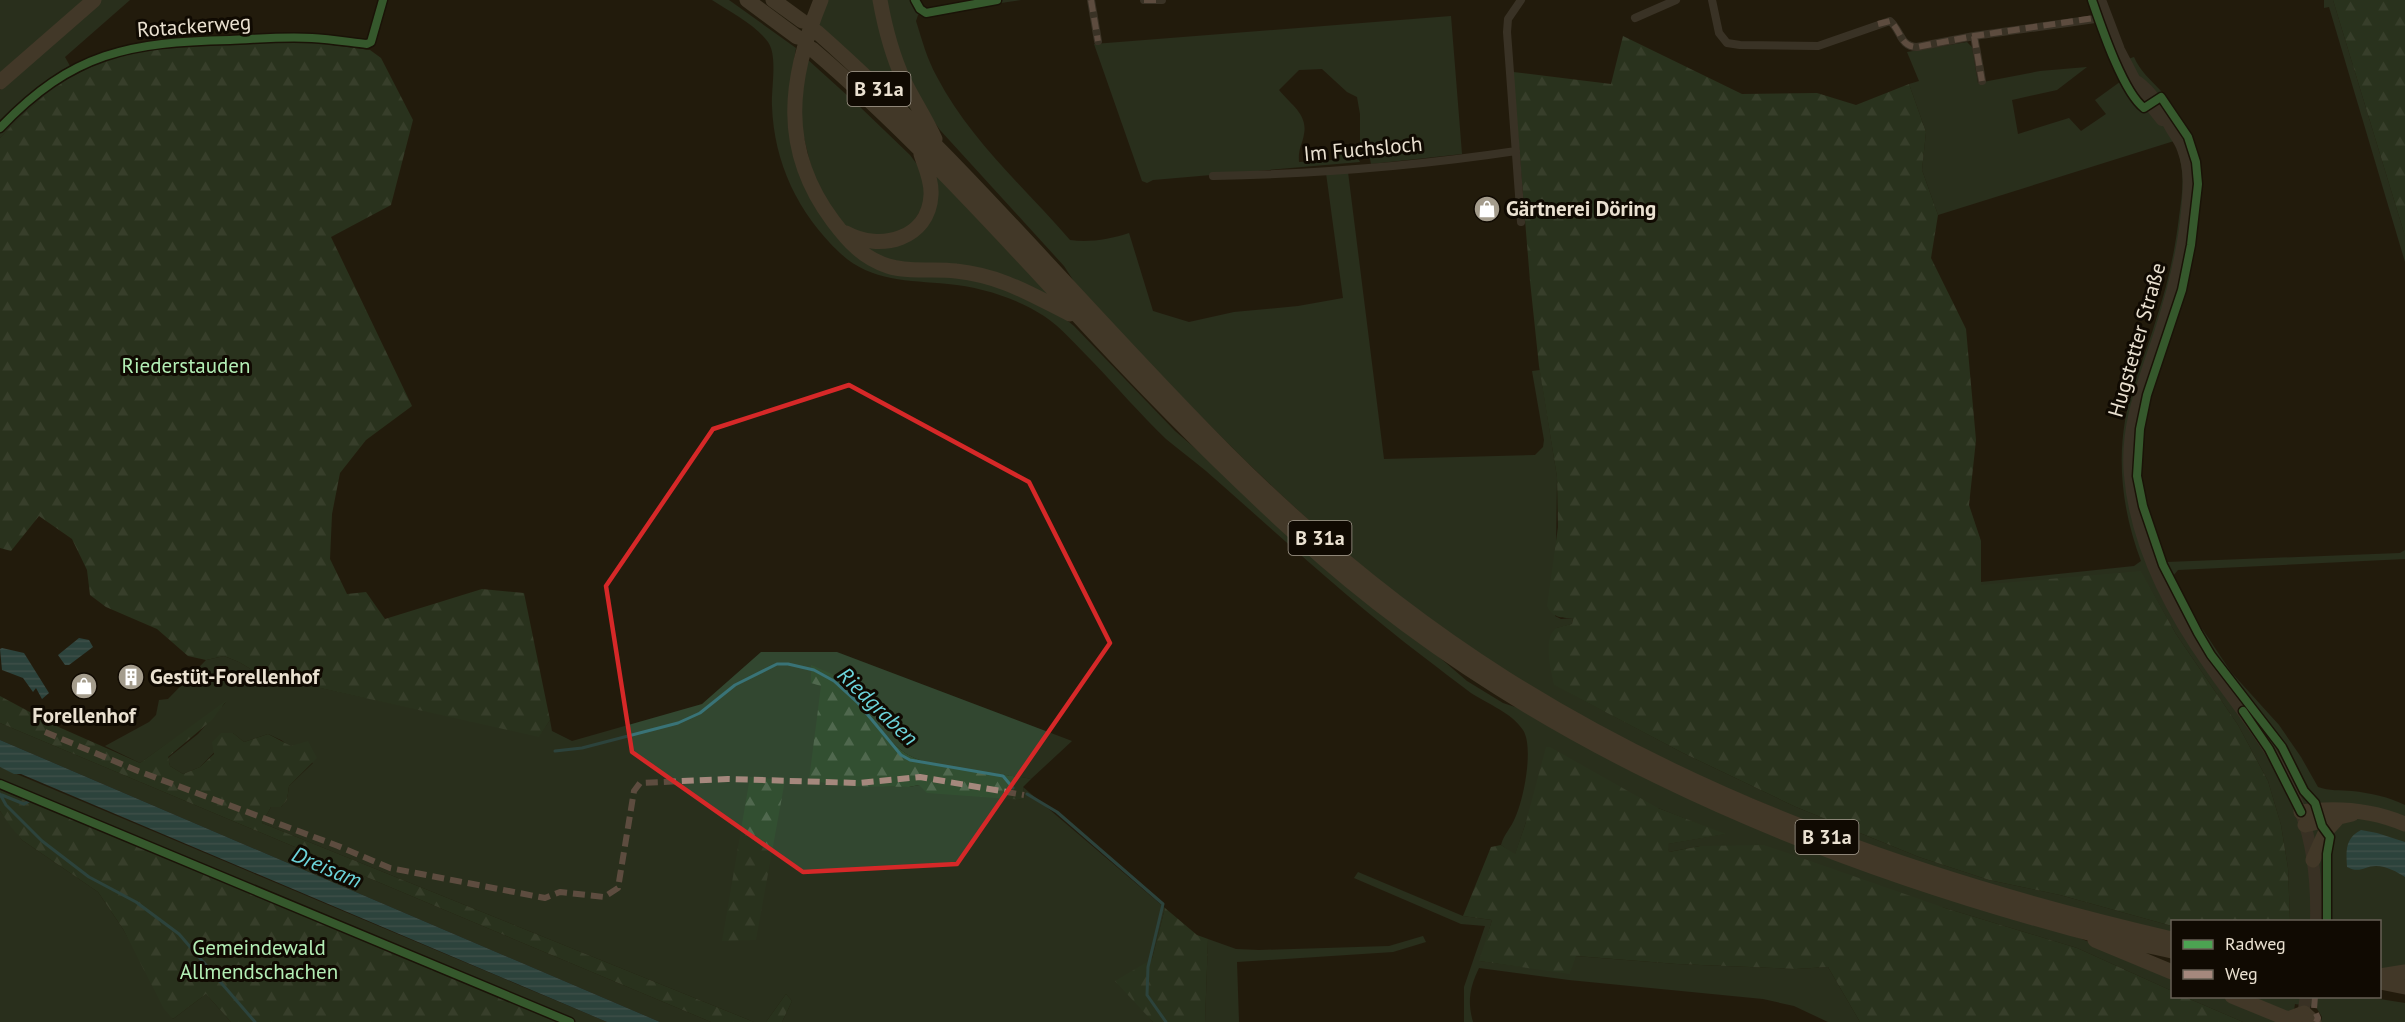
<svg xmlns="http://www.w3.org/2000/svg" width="2405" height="1022" viewBox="0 0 2405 1022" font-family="'PT Sans',sans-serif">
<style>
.green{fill:#324730}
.forest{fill:url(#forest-firs)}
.water{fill:url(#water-rules)}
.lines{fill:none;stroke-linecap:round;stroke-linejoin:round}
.stream{stroke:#397377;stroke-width:3}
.street{stroke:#564f44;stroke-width:8}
.secondary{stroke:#554d41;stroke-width:12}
.highway{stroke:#685c49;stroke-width:15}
.quiet{stroke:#a5887d;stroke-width:6;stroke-dasharray:12 6;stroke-linecap:butt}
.cycleway-casing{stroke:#100a02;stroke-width:11}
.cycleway{stroke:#4ca352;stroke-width:8}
.marked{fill:none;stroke:#d62828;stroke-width:4.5;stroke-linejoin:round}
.labels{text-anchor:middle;stroke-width:6;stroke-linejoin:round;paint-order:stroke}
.shield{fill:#100a02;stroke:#a9a093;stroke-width:1.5}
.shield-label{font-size:20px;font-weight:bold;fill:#eae1d1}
.street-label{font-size:21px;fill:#eae1d1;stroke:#100a02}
.poi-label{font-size:21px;font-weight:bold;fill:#eae1d1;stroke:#100a02;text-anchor:start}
.park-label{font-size:21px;fill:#b3eeb5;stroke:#100a02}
.water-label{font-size:22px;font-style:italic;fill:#6cd4db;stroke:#100a02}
</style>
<defs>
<pattern id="forest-firs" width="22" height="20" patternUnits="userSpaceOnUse" patternTransform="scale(1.5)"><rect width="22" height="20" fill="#324f31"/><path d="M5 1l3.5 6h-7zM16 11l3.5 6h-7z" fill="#50684e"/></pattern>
<pattern id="water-rules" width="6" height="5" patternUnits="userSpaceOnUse" patternTransform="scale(1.5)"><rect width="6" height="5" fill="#397377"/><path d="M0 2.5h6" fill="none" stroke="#5f8d8f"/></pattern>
</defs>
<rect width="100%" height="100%" fill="#231c0d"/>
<path class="green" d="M0 0H88L0 77Z
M101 0H130L65 57 75 75 36 103 0 138V90Z
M712 0H729L796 48 789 92 795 150 858 255 972 276 1058 313 1074 326 1175 431 1467 681 1503 703 1521 709 2172 976V991L2077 948 1945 908 1700 846 1669 852 1667 844 1724 834 1658 808 1526 822 1515 855 1501 845C1504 834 1511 828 1515 818 1524 799 1534 747 1523 730 1512 713 1488 704 1471 693 1456 682 1441 670 1425 658 1348 599 1279 535 1206 471 1193 460 1179 450 1166 439 1140 414 1116 386 1091 360 1076 345 1062 328 1044 316 1016 298 981 287 948 284 908 280 871 282 840 253 798 213 774 163 772 106 771 89 778 56 768 42 756 25 730 12 712 0Z
M826 0H877L921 118 818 24Z
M884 0H918L926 9 976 0H1021L918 15 916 21C922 40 927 59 937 77 969 139 1025 188 1070 240 1089 243 1111 239 1129 233L1153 311 1189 322 1234 312 1298 306 1343 298 1326 173 1348 172 1384 459 1535 455 1543 447 1544 440 1532 371 1540 370 1557 477 1555 616 1561 619 1573 618 1572 624 1557 628 1555 685 1683 753 1796 807 1919 857 1989 880 2060 895 2172 926V935C2067 908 1961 881 1859 845 1826 833 1795 817 1763 803 1729 789 1694 776 1661 759 1565 713 1463 648 1380 581 1270 492 1173 389 1077 286L1064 266 940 130 918 99 901 66Z
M2324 0H2333L2405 236V262L2329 7 2324 8Z
M1451 16 1462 154 1371 164 1370 159 1362 150 1360 143V114L1357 97 1347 92 1322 69 1299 70 1279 90C1290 104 1308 114 1304 134 1302 146 1298 148 1299 162L1333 160 1335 155 1353 149 1360 162 1153 180 1147 183 1142 181 1094 44Z
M1967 42 1972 47 1978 83 2040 71 2087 67 2057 90 2012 100 2018 134 2069 118 2081 131 2106 114 2095 100 2135 71 2128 59 2134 57C2140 71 2150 79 2160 90 2181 112 2198 144 2200 174 2199 226 2189 277 2173 326 2162 361 2148 395 2142 431 2136 475 2149 519 2164 560L2167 562 2400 553 2405 550V559L2178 570 2173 576 2199 624 2231 672 2279 725 2301 757 2318 787C2329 791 2340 790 2352 791 2370 793 2389 797 2405 805V982L2380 977V922L2290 921 2288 868 2281 825 2268 781 2238 725 2176 634 2141 572 1981 586V582L2134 566 2141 561C2124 516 2117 468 2125 421 2131 387 2146 353 2156 320 2167 287 2175 252 2179 217 2183 188 2186 169 2174 141L1938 215 1922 170 1926 132 1909 84 1919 81 1907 52Z
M807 59 859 106 910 155 922 171 925 191 923 207 911 225 889 237 853 232 839 222 814 178 800 122 801 89Z
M927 165 1055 301 1032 289 887 261 859 243 924 223Z
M761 652H837L1072 741 1031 779C995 771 928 772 901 750 872 727 860 686 824 672L821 686 883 786 909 787 919 785 1025 800 1023 787 1165 908 1152 959 1138 1004 1153 1022H782L792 1001 786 994 766 1022H754L262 823 271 807H281L287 800 289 786 313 763 281 740 268 734 244 742 233 733 200 767 183 774 170 766 168 758 198 734 226 702 140 763 105 746 149 722 156 715 159 700 168 699 206 660 224 656 239 662 259 674 291 670 321 688 539 736 550 720 552 731 572 741 702 704Z
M0 723 711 1022H660L0 740Z
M0 767 607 1022H573L0 784Z
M0 811 22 840 98 892 123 929 173 1019 206 994 231 1022H0Z
M1358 872 1463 916 1492 920 1480 961 1570 973 1575 956 1677 964 1796 969 1828 967 1860 1022H1828L1794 1006 1763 999 1569 980 1479 968C1470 987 1467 1001 1473 1022H1464V987L1485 926 1461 924 1354 878Z
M1423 936 1426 942 1393 952 1237 962 1239 1022H1205L1208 939 1236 949 1259 950 1389 946Z
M2185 997H2222L2281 1022H2243Z
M2243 997H2367L2405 1003V1022H2321L2322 1017 2316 1007 2295 1004 2294 1010 2288 1012Z"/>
<path class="forest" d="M2333 0H2405V236Z
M1623 36 1742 94 1817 93 1856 105 1909 84 1926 132 1922 170 1938 215 1931 258 1966 329 1976 440 1969 505 1981 541V585L2141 571 2176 634 2238 725 2268 781 2281 825 2288 868 2290 921 2172 922V926L2060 895 1989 880 1919 857 1796 807 1683 753 1554 685C1551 671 1542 636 1557 628 1561 626 1568 625 1572 624L1573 618C1561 618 1553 618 1547 606L1558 527 1557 477 1539 366 1530 281 1513 72 1611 84Z
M309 42 370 50 381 58 413 120 391 205 331 237 412 406 366 440 340 473 332 514 330 559 347 594 366 592 385 619 482 589 524 593 550 720 539 737 320 688 291 670 259 674 239 662 224 656 206 660 188 656 157 629 106 607 90 595 87 570 72 539 39 516 11 551 0 548V138C23 114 47 90 77 74 142 37 236 45 309 42Z
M811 665C819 669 829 672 837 677 864 694 875 730 901 750 928 772 995 771 1031 779L1023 787 1025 800 927 793 919 785 909 787 842 786 809 780 821 686 811 683Z
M0 696 54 725 140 763 227 700 212 720 168 757 170 766 183 774 200 767 214 754 212 742 221 733H233L244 742 268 734 291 746 308 741 317 758 289 786 287 800 281 807H271L262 823 754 1022H711L0 723Z
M1546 747H1550L1658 808 1726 834 1668 844 1669 852 1700 846 1764 845 1945 908 2077 948 2172 991V996L2185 997 2243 1022H1860L1828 967 1796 969 1677 964 1576 956 1570 974 1479 961 1492 920 1463 916 1491 847 1501 845 1515 854 1526 822Z
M750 777 785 780 756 940 722 941Z
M0 784 38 799 570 1022H231L206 994 173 1019 164 1009 123 929 98 892 22 840 11 827 0 811Z
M1165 908 1197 935 1208 939 1205 1022H1153L1115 981 1152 959Z
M786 994 792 1001 782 1022H766Z"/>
<path class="water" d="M79 638 89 640 93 647 69 665H65L58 655Z
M2 648 24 653 49 693 42 699 36 688 33 692 23 678 2 670 0 649Z
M0 740 660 1022H607L21 774H14L0 767Z
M2361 830 2377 833 2405 842V877C2397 872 2387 866 2376 866 2364 866 2360 874 2347 867 2346 851 2345 838 2361 830Z"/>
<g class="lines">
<path class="stream" d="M555 751 582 748 678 723 700 713 735 685 777 664H788L814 670 834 681 858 703 901 755 910 760 1003 776 1013 788
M0 794 6 805 42 841 89 877 136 902 179 934 255 1022
M1027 794 1057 812 1163 904 1148 967 1147 995 1166 1022
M2 795 24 804 29 801"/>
<path class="street" d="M1091 0 1098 41
M1144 0H1162
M1521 0 1508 19 1507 32 1521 222
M1712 0 1719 33 1727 43 1740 45 1818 46 1890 21C1901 30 1900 47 1917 47L1974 36 2095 19 2106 16
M1635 18 1676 0
M1974 36 1982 81
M0 128C72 52 130 42 230 40 257 39 285 36 312 38 330 39 349 42 367 44L371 42 383 0
M1213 176C1314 174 1416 166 1516 151"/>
<path class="secondary" d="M2100 0 2119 50 2143 96 2162 120
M2138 82C2155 95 2160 108 2170 126 2174 134 2180 140 2183 149 2191 170 2189 191 2187 212 2183 254 2173 293 2160 333 2145 379 2125 425 2130 475 2136 544 2170 610 2210 666 2243 714 2282 758 2301 813 2314 848 2317 885 2316 922
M2302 1022 2306 996"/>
<path class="highway" d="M747 0 797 37
M773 0 802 21
M821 0C789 78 779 149 833 221 848 241 863 258 888 266 909 273 934 268 956 271 1002 276 1030 294 1070 314
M880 0C885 28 892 55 904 81 914 101 926 119 935 139
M817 32C964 162 1088 314 1226 452 1310 536 1404 614 1505 678 1709 807 1939 885 2172 939
M812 49C908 131 992 224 1078 316 1148 392 1221 466 1297 535 1512 732 1787 851 2066 927 2101 937 2137 943 2172 951
M0 82 94 0
M846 233C880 252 929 239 931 195 932 180 925 167 921 154
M2301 812C2336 807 2372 810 2405 824
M2305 825 2352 814
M2313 860 2326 831 2337 819
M2095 940 2172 972
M2380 976 2405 972
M2380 982 2405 987
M2232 996 2288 1019 2290 1022
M2288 1019 2304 1013 2314 1022"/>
<path class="quiet" d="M1091 0 1098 41
M1144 0H1162
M1878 24 1890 21C1901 30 1900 47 1917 47L1974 36 2101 17
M1974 36 1982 81
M45 732 138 771 338 846 390 868 545 898 560 892 604 897 618 888 634 791 640 783 728 779 858 783 920 777 1024 795
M2315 996 2314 1009 2318 1018 2316 1022"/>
<defs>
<path id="cycleway" d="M915 0 920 9 926 13 997 0
M2092 0C2101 26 2123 92 2144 108L2161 97 2188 137 2196 162 2198 184 2191 245 2182 290 2147 395 2140 429 2137 476 2143 506 2163 565 2198 633 2211 655 2282 747 2304 791 2315 803 2322 826 2330 837 2327 854V922
M0 128C72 52 130 42 230 40 257 39 285 36 312 38 330 39 349 42 367 44L371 42 383 0
M2243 711 2269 749 2301 812
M0 784 570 1022"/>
</defs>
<use href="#cycleway" class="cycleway-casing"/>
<use href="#cycleway" class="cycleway"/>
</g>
<path d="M0 0H2405V1022H0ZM849 385 1029 482 1110 643 957 864 803 872 632 752 606 586 713 429Z" fill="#231c0d" fill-opacity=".55" fill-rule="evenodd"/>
<path class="marked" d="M849 385 1029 482 1110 643 957 864 803 872 632 752 606 586 713 429Z"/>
<defs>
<symbol id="shop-disc" viewBox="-11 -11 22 22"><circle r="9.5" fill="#a49c8c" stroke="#100a02"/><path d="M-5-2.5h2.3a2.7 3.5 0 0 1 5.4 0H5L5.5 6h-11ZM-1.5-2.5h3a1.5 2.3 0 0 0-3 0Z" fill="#fff"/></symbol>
<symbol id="building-disc" viewBox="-11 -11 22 22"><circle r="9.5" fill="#a49c8c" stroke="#100a02"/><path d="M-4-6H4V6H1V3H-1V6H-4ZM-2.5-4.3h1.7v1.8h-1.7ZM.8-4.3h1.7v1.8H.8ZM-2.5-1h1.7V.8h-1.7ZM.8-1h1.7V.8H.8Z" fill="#fff"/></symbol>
</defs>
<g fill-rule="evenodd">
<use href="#shop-disc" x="1472" y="194" width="30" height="30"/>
<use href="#building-disc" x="116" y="662" width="30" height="30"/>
<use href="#shop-disc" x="69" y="671" width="30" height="30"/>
</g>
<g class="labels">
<g class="shield">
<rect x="847.5" y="72" width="63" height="34" rx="4.5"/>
<rect x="1288.5" y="521" width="63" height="34" rx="4.5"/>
<rect x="1795.5" y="820" width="63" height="34" rx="4.5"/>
</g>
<g class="shield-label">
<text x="879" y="96">B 31a</text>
<text x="1320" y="545">B 31a</text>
<text x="1827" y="844">B 31a</text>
</g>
<g class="street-label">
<text transform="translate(194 26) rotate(-4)" y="7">Rotackerweg</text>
<text transform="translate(1363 149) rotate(-5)" y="7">Im Fuchsloch</text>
<text transform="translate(2137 340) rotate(-74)" y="7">Hugstetter Straße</text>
</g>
<g class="poi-label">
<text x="1506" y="216">Gärtnerei Döring</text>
<text x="150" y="684">Gestüt-Forellenhof</text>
<text x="84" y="723" text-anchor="middle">Forellenhof</text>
</g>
<g class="park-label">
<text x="186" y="373">Riederstauden</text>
<text x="259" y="955">Gemeindewald<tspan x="259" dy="24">Allmendschachen</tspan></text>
</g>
<g class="water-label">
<text transform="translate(878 706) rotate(44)" y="8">Riedgraben</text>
<text transform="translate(327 867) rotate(23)" y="8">Dreisam</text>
</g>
</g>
<rect x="2171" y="920" width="210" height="78" fill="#100a02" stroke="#676055" stroke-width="1.5"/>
<rect x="2183" y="940" width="30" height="9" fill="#4ca352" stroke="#676055" stroke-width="1.5"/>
<text x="2225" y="950" font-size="18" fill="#eae1d1">Radweg</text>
<rect x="2183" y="970" width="30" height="9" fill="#a5887d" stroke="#676055" stroke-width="1.5"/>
<text x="2225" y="980" font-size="18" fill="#eae1d1">Weg</text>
</svg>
